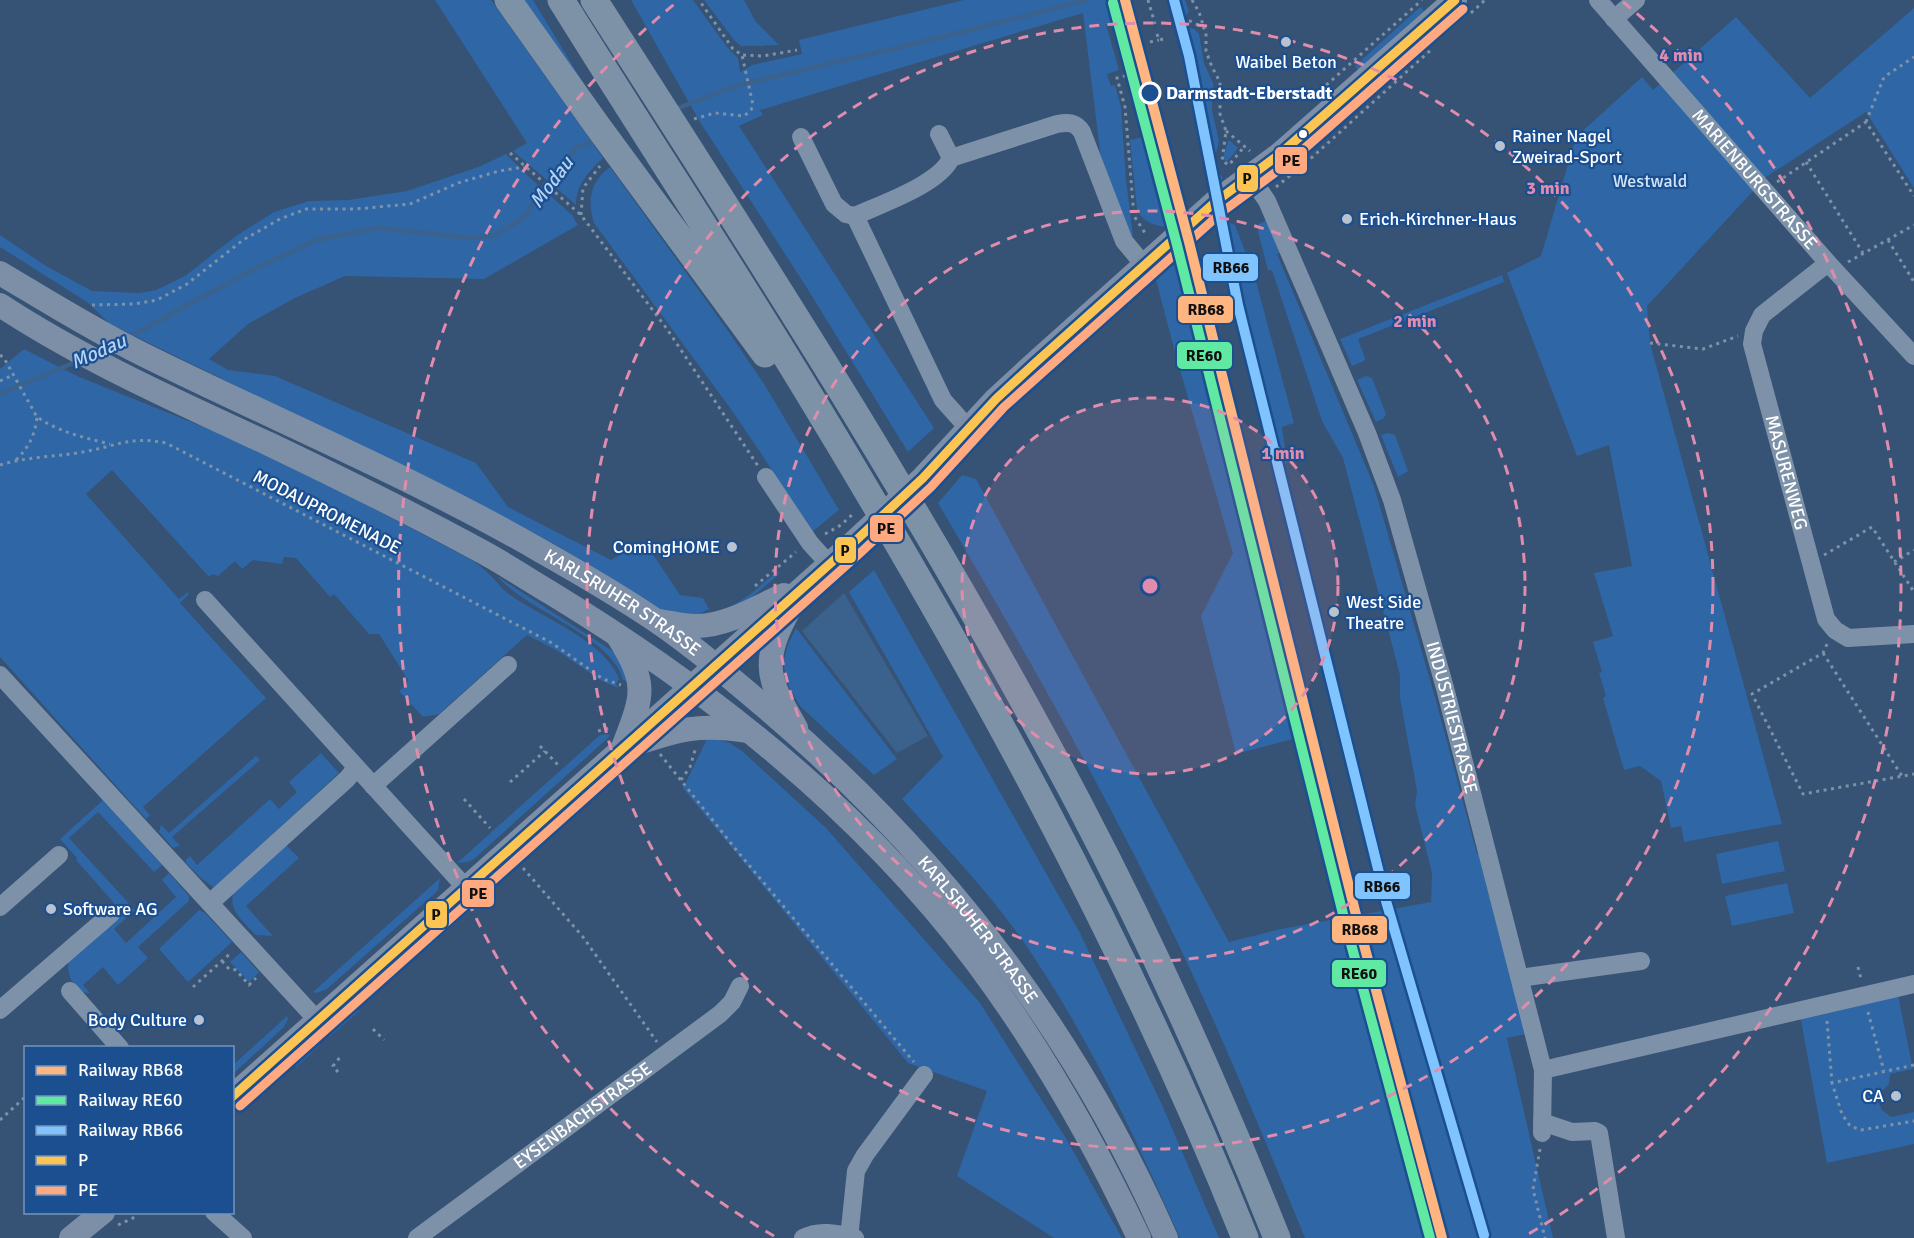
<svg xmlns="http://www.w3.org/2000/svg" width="1914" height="1238" viewBox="0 0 1914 1238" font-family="Signika,sans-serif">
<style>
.green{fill:#2f66a5}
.water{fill:#3b618d}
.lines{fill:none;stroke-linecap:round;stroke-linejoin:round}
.stream{stroke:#3b618d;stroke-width:4.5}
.path{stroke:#7d92a8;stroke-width:3;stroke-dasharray:3 4.5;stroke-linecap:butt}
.minor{stroke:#7d92a8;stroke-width:18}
.major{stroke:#7d8ea7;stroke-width:24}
.highway{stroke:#7e92a7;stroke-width:27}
.bus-1-casing{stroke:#1b4f8f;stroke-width:14}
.bus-2-casing{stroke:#1b4f8f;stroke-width:14}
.bus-1{stroke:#fcc553;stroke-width:9}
.bus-2{stroke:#ffa980;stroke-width:9}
.rail-1-casing{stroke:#1b4f8f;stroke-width:15}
.rail-2-casing{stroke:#1b4f8f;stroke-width:15}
.rail-3-casing{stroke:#1b4f8f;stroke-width:15}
.rail-1{stroke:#ffb580;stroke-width:10}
.rail-2{stroke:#60e9a3;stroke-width:10}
.rail-3{stroke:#80c4ff;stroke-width:10}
.ring{fill:none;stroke:#e08cad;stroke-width:3;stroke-dasharray:10 8}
.poi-dot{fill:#b9c2ce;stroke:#1b4f8f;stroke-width:2}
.stop-dot{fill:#1b4f8f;stroke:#fff;stroke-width:3}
.bus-dot{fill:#fff;stroke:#1b4f8f;stroke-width:2}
.labels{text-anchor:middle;stroke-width:4.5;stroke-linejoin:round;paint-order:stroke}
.poi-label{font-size:18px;fill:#fff;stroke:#1b4f8f;text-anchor:start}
.stop-label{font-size:18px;font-weight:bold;fill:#fff;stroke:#1b4f8f;text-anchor:start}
.street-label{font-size:18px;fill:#fff;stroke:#1b4f8f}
.park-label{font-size:18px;fill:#cfe3fa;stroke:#1b4f8f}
.water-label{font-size:20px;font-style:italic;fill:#b5d3f5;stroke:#1b4f8f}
.centre{fill:#e08cad;stroke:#1b4f8f;stroke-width:3}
.ring-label{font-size:18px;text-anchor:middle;font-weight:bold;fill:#e08cad;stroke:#1b4f8f;stroke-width:4.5;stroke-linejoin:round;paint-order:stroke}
.line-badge{stroke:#1b4f8f;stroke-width:2}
.pale-badge-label{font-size:16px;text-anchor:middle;font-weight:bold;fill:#111}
</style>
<rect width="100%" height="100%" fill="#365274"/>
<path class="green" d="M435 0H491L592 142 603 158C589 171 576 185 576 205L513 151 527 143Z
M516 0H533L605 119Z
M631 0H693L727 47 738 58 740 72 752 65 802 54 799 40 964 0H1114L1118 15 1110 17 1111 23 1106 24 1119 70 1107 74 1111 86 1115 85 1121 107 1126 180 1133 236 1128 238 1101 159 1083 13 760 110 763 115 739 126 934 428 908 452 805 285 700 122Z
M704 0H744L756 22 779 45 741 46 734 40Z
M1168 0H1185L1189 11 1186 16 1176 19 1172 14Z
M1420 7 1424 11 1358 70 1355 66Z
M1914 8V188L1866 112 1766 177 1647 306 1650 343 1782 824 1684 842 1681 826 1671 828 1661 781 1640 766 1624 770 1603 698 1606 696 1599 673 1602 672 1593 642 1613 636 1594 573 1632 566 1609 445 1577 456 1507 273 1541 256 1576 137 1642 77 1653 90 1736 17 1810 98Z
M1446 21 1450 25 1396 74 1393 70Z
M1187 27 1194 29 1199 34 1204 63 1213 83 1214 92 1212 100V110L1219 141 1214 161 1216 168 1223 178 1217 185 1208 189 1176 30Z
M1149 136 1173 218 1165 227C1151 224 1143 222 1137 209L1130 140Z
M1228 141H1230L1238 148 1227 162 1223 158Z
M506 154 527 175 572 215 578 225 484 279 345 276 295 298 248 324 209 359 228 370 275 376 476 463 508 507 611 560 644 541 680 595 703 598 709 609 697 615H670L557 546 504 517 110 324 87 302 0 247V235L46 266 92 291 140 293 156 290 185 276 236 236 274 212 309 201 348 200 407 191 481 166Z
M610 167 726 328 766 387 839 510 813 531 733 412 594 223C587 201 590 181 610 167Z
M1216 218 1235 225 1254 274 1294 423 1282 427 1287 463 1279 465Z
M1267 220 1281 252 1277 254 1374 486 1435 697 1477 854 1481 853 1526 1034 1507 1038 1553 1238H1305C1266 1143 1227 1047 1183 954 1110 800 1025 651 938 503L962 475 976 479 1229 942 1281 929 1431 902 1432 873 1415 805 1417 791 1400 698V675L1343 458 1322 421 1272 270H1268L1258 232 1259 224Z
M1183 247 1277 637 1293 739 1236 754 1201 616 1233 553 1176 356 1155 276Z
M1502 275 1504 282 1358 339 1365 358 1364 361 1352 366 1340 339Z
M24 349 77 376 223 435 336 489 468 558C476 563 484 568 490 575 497 582 502 589 510 595 543 618 605 641 619 679L616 684 618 688 600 680 558 651 527 635 439 714 423 717 399 691 406 685 408 680 379 634H369L334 594 330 597 296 558 284 557 282 564 253 560 242 569 235 561 218 576 212 574 209 577 112 470 86 494 179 599 188 592 189 594 180 603 266 698 143 807 150 815 146 819 0 657V369Z
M1366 376 1372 378 1386 414 1384 418 1376 422 1357 380Z
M1388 433 1395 435 1408 471 1398 477 1381 435Z
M874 570 1080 933 1163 1107 1219 1238H1180C1137 1141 1092 1044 1033 956 996 899 947 849 902 799L943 757 849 592Z
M776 572H779L778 575 751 598 730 608 752 593Z
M497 576 611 650 618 656 629 682 623 680C612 636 528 612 497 576Z
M796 628 897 759 874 775 800 706 789 687 783 663 788 644Z
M608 734 610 736 474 859 468 862 457 863 600 735Z
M708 737 730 743 742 751 826 828 980 1003 1067 1140 1122 1238H1054L957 1176 987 1091 908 1063 683 788Z
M321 753 339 773 214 888 200 877 186 863V860L190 856 197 865 270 799 279 809 297 792 289 782Z
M256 756 260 760 172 837 180 846 173 848 159 832 161 825 169 833Z
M103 800 162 865 154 872 98 812 69 838 135 910 114 929 126 943 176 897 162 880 169 873 189 896V901L138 947 148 958 118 985 103 967 83 985 90 993C74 995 65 972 69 959L121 911 76 860 77 858 60 839Z
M1778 841 1785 871 1722 884 1716 854Z
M285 844 299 858 246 906 273 936 256 935C244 922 227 910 234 891Z
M440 878 438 890 433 895 327 989 317 993 313 992Z
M1787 883 1794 913 1732 926 1725 896Z
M473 902 475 906 427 949 423 946Z
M199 910 205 913 232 942 188 982 159 949Z
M241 952 259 972 249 982 230 962Z
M1898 995 1913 1069 1890 1074 1889 1084 1881 1092 1877 1100 1882 1110 1891 1117 1914 1112V1144L1827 1163 1800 1015Z
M356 1007 359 1011 329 1037 326 1033Z
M287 1016 288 1019 284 1027 233 1074V1065Z
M317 1042 320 1045 296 1067 292 1063Z"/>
<path class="water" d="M844 593 928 736 897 753 802 631Z"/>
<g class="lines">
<path class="stream" d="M673 110 735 86 947 36 1087 0
M129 337 252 270 316 240 378 228 470 238 495 235 525 217 542 189 576 148 596 140
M0 394 78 361"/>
<path class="path" d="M1148 0 1155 24
M1192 0 1199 12 1204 28
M1471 13 1485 0
M1174 22 1190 21 1204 28 1206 33V51L1212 67 1220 82V114L1226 131 1222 161 1229 165 1244 147
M1116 31 1115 25 1127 21
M1157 34 1159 40 1167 38
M1119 41 1128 75 1117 78 1125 107 1134 216 1147 236
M1150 42 1159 40
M743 55 763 56 797 50
M1126 66 1138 63
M1315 95 1422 0
M694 119 715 113 744 116 751 110 753 105 742 55 733 49 699 0
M1866 122 1884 77 1914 57
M1226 131 1250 151
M510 153 581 215 667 329 758 466
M1806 162 1863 253
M1777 182 1866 122 1914 196
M1276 187 1308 161 1433 48
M581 215 583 188 600 166
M1888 240 1914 282
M1848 262 1914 225
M92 305 134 304 157 300 187 284 243 240 280 219 306 209H356L410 204 458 183 499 171 524 167
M1650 343 1703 349 1738 336
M0 355 4 358 37 417C59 432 85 438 110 444
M0 381 13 375
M16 460C29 447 35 435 37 417
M0 465C29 456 59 457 88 451 118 445 133 436 166 443L552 643 603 679 621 685
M825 534 841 525 855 512
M1824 555 1872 527 1914 592
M1894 562 1914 550
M755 586 796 552
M1827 644 1823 653 1752 694 1803 794 1914 774
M1823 653 1902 776
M598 731 610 728
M540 746 559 766
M660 754 738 852 914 1062
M681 780 690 767 696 747
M510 782 545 751
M464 799 490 828
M523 868 583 937 657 1042
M222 961 229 969 236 970 249 985 256 978
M1858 967 1861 979
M193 987 232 952
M1868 1012 1884 1071
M1827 1021 1832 1083
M373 1029 384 1040
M1914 1065 1832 1083 1842 1114 1850 1126 1861 1130 1914 1121
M338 1072 333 1066 341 1056
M0 1120 24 1098
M1540 1149 1533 1189 1545 1238
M118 1225 135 1217"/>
<g class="minor">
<path id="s1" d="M1598 0 1828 263 1914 356"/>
<path d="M1614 19 1636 0"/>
<path d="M939 134 951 158"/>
<path d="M801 137 834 204 846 214 855 216"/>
<path id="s2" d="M1250 176 1267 201 1306 291 1367 433 1392 500 1445 688 1543 1070 1542 1133"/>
<path id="s3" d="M1828 263 1762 315 1754 331 1752 344 1826 619 1835 630 1848 638 1914 634"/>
<path d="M968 428 943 400 855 216C881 204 940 184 951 158L1057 124C1068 122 1076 122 1082 132L1124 241 1144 265"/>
<path d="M766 477 810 543 829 564"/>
<path d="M205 600 465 887"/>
<path d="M0 675 318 1021"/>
<path d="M373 786 508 665"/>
<path d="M210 903 347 779 356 768"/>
<path d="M0 907 59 855"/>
<path d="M1520 978 1641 961"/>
<path d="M70 991 120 1048"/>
<path d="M0 1010 111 914"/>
<path d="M1543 1070 1914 984"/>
<path d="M1542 1122 1572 1132 1595 1131 1599 1133 1616 1238"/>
<path d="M214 1212 243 1238"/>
<path id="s4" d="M417 1238 720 1014 732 1002 740 986"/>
<path d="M803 1238C820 1229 838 1234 855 1238"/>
<path d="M849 1238 856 1171 865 1155 924 1075"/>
</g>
<g class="major">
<path id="s5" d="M0 273C47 301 93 330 142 354 275 420 413 477 541 551 580 573 618 595 655 620 696 648 733 680 771 712 941 857 1076 1033 1166 1238"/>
<path d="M0 305C84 360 178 402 269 444 340 478 411 513 479 550 504 563 527 579 551 593 712 691 864 812 978 964 1041 1049 1094 1142 1139 1238"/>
<path d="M792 605C779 627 765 655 773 681 777 697 788 713 796 728"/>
<path d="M660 621C673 623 685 627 698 626 728 625 757 607 784 595"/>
<path d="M619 638C648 685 643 695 624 745"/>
<path d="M632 745C677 730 698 723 747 731"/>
<path d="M232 1097 851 545 923 478 996 399 1034 364 1214 203 1280 154 1455 0"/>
<path d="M71 1238 103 1212"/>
</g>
<path class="highway" d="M508 0 596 124 765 354
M561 0C641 129 725 256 804 386 970 659 1126 940 1245 1238
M594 0C763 263 933 527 1079 804 1153 945 1218 1090 1277 1238"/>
<defs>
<path id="bus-1" d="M232 1097 851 545 923 478 996 399 1034 364 1214 203 1280 154 1455 0"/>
<path id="bus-2" d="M240 1106 859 554 931 487 1004 407 1042 373 1222 212 1288 163 1463 9"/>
</defs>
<use href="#bus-1" class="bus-1-casing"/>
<use href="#bus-2" class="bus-2-casing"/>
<use href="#bus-1" class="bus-1"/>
<use href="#bus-2" class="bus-2"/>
<defs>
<path id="rail-1" d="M1125 0 1189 242 1355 911 1442 1238"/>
<path id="rail-2" d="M1113 3 1177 245 1343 914 1430 1238"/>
<path id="rail-3" d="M1174 0 1189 56 1238 305 1386 901 1484 1235"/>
</defs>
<use href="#rail-1" class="rail-1-casing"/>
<use href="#rail-2" class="rail-2-casing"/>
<use href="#rail-3" class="rail-3-casing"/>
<use href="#rail-1" class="rail-1"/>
<use href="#rail-2" class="rail-2"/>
<use href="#rail-3" class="rail-3"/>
</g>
<circle cx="1150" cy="586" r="188" fill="#e08cad" fill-opacity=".12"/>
<g class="ring">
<circle cx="1150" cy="586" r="188"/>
<circle cx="1150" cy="586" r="375"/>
<circle cx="1150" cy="586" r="563"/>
<path d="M774 1236A751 751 0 0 1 677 2M1623 2A751 751 0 0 1 1525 1236"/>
</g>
<g class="poi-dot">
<circle cx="1286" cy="42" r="6"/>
<circle cx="1500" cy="146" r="6"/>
<circle cx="1347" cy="219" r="6"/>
<circle cx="732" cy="547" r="6"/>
<circle cx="1334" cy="612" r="6"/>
<circle cx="51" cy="909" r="6"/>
<circle cx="199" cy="1020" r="6"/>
<circle cx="1896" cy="1096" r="6"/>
</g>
<circle class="stop-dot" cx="1150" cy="93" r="10"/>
<circle class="bus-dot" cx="1303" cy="134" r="5"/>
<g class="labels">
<g class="poi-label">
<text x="1286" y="68" text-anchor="middle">Waibel Beton</text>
<text x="1512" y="142">Rainer Nagel<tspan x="1512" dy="21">Zweirad-Sport</tspan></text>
<text x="1359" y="225">Erich-Kirchner-Haus</text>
<text x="720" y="553" text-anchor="end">ComingHOME</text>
<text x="1346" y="608">West Side<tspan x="1346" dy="21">Theatre</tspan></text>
<text x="63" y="915">Software AG</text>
<text x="187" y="1026" text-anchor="end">Body Culture</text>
<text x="1884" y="1102" text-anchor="end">CA</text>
</g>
<g class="stop-label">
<text x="1166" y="99">Darmstadt-Eberstadt</text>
</g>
<g class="street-label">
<text dy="6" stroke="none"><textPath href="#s1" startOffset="238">MARIENBURGSTRASSE</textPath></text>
<text dy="6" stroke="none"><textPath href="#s3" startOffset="248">MASURENWEG</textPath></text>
<text transform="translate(327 512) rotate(27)" y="6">MODAUPROMENADE</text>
<text dy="6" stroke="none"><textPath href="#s5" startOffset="705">KARLSRUHER STRASSE</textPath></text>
<text dy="6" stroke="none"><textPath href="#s2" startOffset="580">INDUSTRIESTRASSE</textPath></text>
<text dy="6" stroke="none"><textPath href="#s5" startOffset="1191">KARLSRUHER STRASSE</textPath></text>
<text dy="6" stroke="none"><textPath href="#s4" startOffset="206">EYSENBACHSTRASSE</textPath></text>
</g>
<g class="park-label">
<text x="1650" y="187">Westwald</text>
</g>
<g class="water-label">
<text transform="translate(551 182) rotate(-53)" y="7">Modau</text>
<text transform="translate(98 351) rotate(-24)" y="7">Modau</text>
</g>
</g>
<circle cx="1150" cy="586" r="9" class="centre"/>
<g class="ring-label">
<text x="1681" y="61">4 min</text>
<text x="1548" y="194">3 min</text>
<text x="1415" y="327">2 min</text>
<text x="1283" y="459">1 min</text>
</g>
<g class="line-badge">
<rect x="1274" y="146" width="34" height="29" rx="6" fill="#ffa980"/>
<rect x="1236" y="164" width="23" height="29" rx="6" fill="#fcc553"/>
<rect x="1202" y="253" width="57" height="29" rx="6" fill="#80c4ff"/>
<rect x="1177" y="295" width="57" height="29" rx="6" fill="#ffb580"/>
<rect x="1176" y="341" width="57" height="29" rx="6" fill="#60e9a3"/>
<rect x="869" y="514" width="35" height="29" rx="6" fill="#ffa980"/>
<rect x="834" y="536" width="23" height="28" rx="6" fill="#fcc553"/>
<rect x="1354" y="872" width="57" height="28" rx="6" fill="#80c4ff"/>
<rect x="461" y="879" width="34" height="29" rx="6" fill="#ffa980"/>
<rect x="425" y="900" width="23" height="29" rx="6" fill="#fcc553"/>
<rect x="1331" y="915" width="57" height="29" rx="6" fill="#ffb580"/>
<rect x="1331" y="959" width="56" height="29" rx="6" fill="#60e9a3"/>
</g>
<g class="pale-badge-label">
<text x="1291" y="166">PE</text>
<text x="1247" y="184">P</text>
<text x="1231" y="273">RB66</text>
<text x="1206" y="315">RB68</text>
<text x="1204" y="361">RE60</text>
<text x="886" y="534">PE</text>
<text x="845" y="556">P</text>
<text x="1382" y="892">RB66</text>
<text x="478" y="899">PE</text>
<text x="436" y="920">P</text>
<text x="1360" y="935">RB68</text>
<text x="1359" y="979">RE60</text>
</g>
<rect x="24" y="1046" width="210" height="168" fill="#1b4f8f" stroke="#7695bc" stroke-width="1.5"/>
<rect x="36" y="1066" width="30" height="9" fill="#ffb580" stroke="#7695bc" stroke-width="1.5"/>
<text x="78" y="1076" font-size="18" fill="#ffffff">Railway RB68</text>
<rect x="36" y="1096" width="30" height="9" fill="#60e9a3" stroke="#7695bc" stroke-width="1.5"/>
<text x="78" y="1106" font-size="18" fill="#ffffff">Railway RE60</text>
<rect x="36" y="1126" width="30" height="9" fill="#80c4ff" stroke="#7695bc" stroke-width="1.5"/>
<text x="78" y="1136" font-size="18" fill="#ffffff">Railway RB66</text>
<rect x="36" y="1156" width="30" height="9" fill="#fcc553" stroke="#7695bc" stroke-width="1.5"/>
<text x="78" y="1166" font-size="18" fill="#ffffff">P</text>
<rect x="36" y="1186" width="30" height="9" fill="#ffa980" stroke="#7695bc" stroke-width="1.5"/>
<text x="78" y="1196" font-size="18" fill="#ffffff">PE</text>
</svg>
